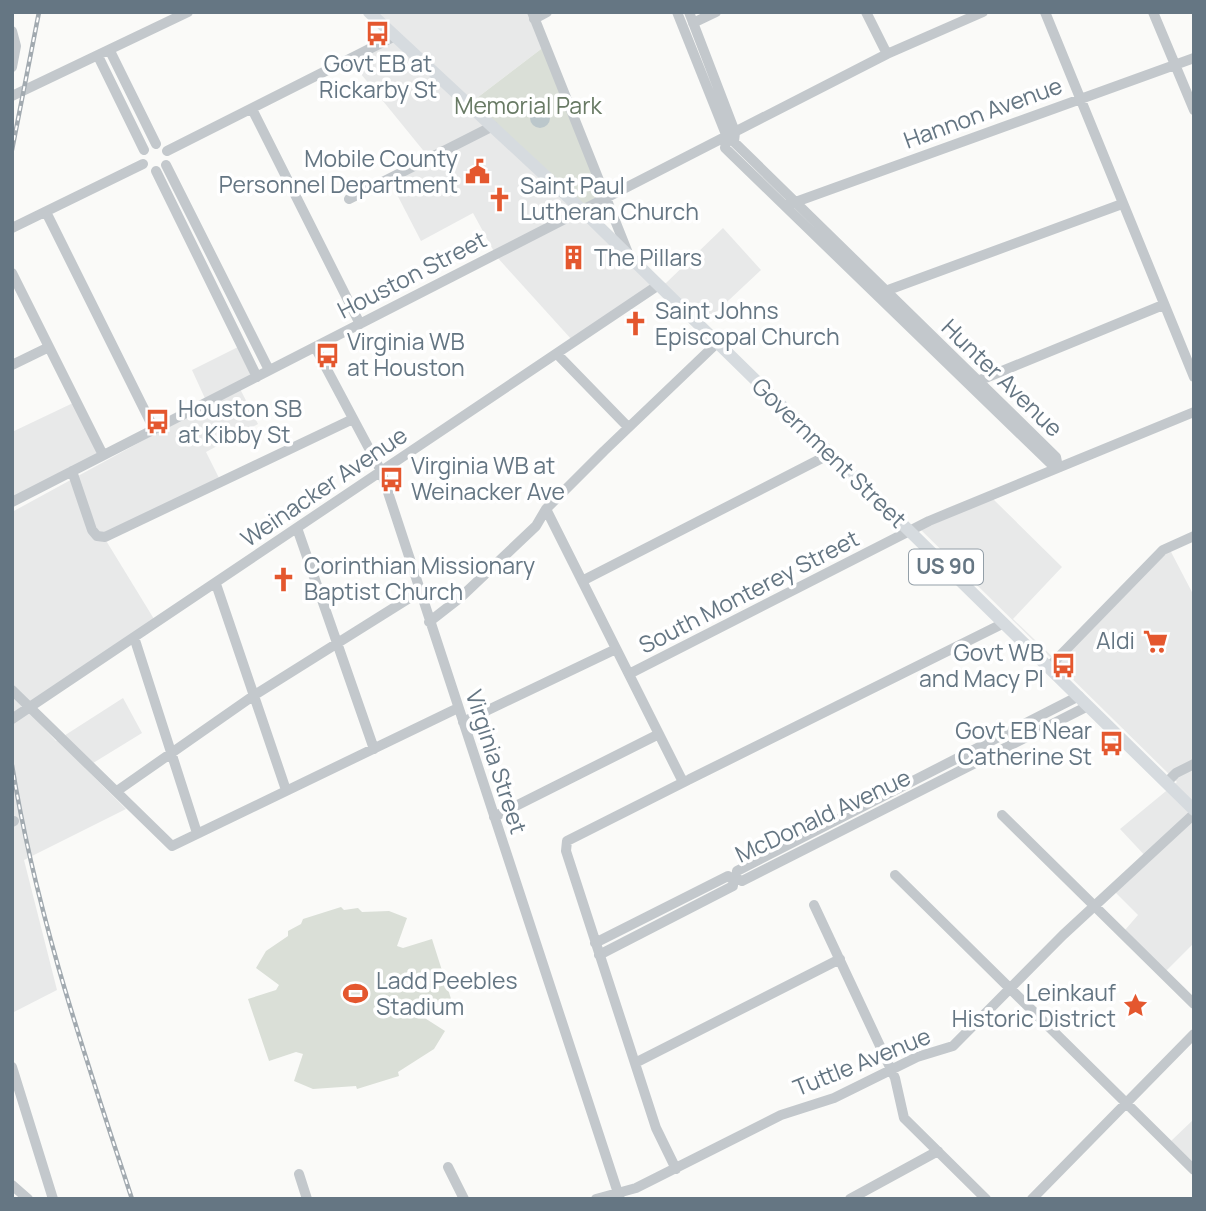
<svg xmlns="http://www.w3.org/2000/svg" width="1206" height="1211" viewBox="0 0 1206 1211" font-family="Manrope,sans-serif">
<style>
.built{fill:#e8e9e9}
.green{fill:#dadfd7}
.water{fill:#bbc7cb}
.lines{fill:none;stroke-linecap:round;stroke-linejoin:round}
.minor{stroke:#c3c8cc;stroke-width:10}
.major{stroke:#d6dbdf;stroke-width:12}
.rail-casing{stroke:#a2aab0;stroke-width:4.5}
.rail{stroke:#fff;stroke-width:2;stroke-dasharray:5;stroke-linecap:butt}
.labels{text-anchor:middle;stroke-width:7;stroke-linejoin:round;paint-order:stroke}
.shield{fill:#fff;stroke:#939fa8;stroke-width:2}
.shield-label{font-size:21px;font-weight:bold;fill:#657683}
.poi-label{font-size:23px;fill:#657683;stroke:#fff;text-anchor:start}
.park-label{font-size:23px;fill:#687a64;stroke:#fff}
.street-label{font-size:23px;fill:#657683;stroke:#fff}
</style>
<rect width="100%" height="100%" fill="#fafaf8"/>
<path class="built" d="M363 12H530L545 46 465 107 649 281 666 283 723 228 761 270 697 330 652 285 572 340 497 257 473 213 421 241 390 181 431 160 352 63 394 41Z
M238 347 252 375 237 383 258 424 206 452 219 478 102 534 154 619 24 707 56 741 123 698 142 733 85 768 126 809 24 860 57 990 12 1013V512L208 405 192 370Z
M73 403 97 454 12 498V432Z
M991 497 1062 567 1013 619 1059 663 1170 550 1194 596V943L1166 971 1125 930 1138 915 1115 892 1150 861 1120 829 1177 782 920 529Z
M1194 1119V1163L1171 1141Z"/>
<path class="green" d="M545 46 606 198 581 209 469 104Z
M341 907 344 910 358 908 362 912 389 911 407 918 397 946 403 948 432 939 452 1002 420 1015 445 1031 434 1049 398 1072 399 1076 357 1089 356 1086 313 1089 294 1081 303 1054 296 1052 269 1061 248 999 276 990 279 985 256 968 266 951 288 936V931L301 924 303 919Z"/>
<path class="water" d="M530 118a10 10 0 1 1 20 0a10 10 0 1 1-20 0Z"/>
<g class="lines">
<path class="minor" d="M532 12 628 253
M677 12 727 137 725 148 1050 463H1056
M689 12 735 132 734 142 1056 457 1058 467
M866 12 887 54
M1045 12 1194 377
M1153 12 1194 110
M534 19 547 12
M693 23 716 12
M12 31 16 46 12 67
M110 51 156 144
M98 56 144 150
M12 96 188 12
M252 109 360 324
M167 151 395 36
M166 165 269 370
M156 171 257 377
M349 199 493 126
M790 204 1194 58
M46 212 154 429
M12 228 143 164
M12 273 103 455
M880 293 1122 204
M315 347 381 471 620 1199
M557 354 628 427
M12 365 49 347
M973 383 1163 305
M72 471 92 530 97 536 105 537 353 419
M12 502 887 54 983 12
M546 509 683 782
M297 528 374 749
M582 581 830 454
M216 584 286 790
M429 622 461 597 536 526 546 509 604 451 717 343
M134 637 197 833
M1049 667 1163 550 1194 536
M629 674 929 521 1194 412
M12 690 172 846 458 708
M1079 696 737 871 736 878 742 881 1088 706
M12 719 657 286
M463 722 616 649
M690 779 1004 623
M1166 783 1176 773 1194 764
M117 791 253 696 419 592
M1002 815 1194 1004
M494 817 659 734
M12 822 14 821
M895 875 1194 1170
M814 905 895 1078 904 1118 986 1199
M595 943 728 876 733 880V886L599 955
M635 1063 840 959
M12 1067 53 1199
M448 1167 464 1199
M676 1169 656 1128 566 851 567 841 688 780
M299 1174 307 1199
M12 1185 28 1199
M596 1199 636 1188 781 1115 834 1098 917 1057 953 1046 1063 935 1194 814
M850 1199 938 1151
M1032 1199 1194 1034"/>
<path class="major" d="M369 12 581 209 1194 810"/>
<defs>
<path id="rail" d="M12 150 39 12
M12 765C36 914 85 1056 132 1199"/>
</defs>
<use href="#rail" class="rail-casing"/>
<use href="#rail" class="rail"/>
</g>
<defs>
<symbol id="bus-bare" viewBox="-9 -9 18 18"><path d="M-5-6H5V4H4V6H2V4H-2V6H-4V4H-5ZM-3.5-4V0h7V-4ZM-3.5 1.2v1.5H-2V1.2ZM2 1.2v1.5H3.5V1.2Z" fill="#e4572e" stroke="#fff" stroke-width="2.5" paint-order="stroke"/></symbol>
<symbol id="civic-bare" viewBox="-9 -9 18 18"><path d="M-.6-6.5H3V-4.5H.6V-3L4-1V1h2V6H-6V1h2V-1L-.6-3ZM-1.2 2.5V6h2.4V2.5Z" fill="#e4572e" stroke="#fff" stroke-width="2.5" paint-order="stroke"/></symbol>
<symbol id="church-bare" viewBox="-9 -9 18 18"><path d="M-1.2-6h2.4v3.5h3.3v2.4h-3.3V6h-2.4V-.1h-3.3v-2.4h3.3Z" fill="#e4572e" stroke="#fff" stroke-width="2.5" paint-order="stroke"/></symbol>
<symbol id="building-bare" viewBox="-9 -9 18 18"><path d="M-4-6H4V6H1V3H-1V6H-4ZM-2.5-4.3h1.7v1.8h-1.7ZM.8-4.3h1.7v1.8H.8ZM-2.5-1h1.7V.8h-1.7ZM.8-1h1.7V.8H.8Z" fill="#e4572e" stroke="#fff" stroke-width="2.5" paint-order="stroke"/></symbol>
<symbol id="supermarket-bare" viewBox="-9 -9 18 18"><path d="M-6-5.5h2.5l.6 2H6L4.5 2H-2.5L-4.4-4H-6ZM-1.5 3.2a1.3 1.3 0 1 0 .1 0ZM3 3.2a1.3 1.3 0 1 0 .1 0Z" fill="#e4572e" stroke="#fff" stroke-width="2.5" paint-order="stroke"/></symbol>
<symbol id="stadium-bare" viewBox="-9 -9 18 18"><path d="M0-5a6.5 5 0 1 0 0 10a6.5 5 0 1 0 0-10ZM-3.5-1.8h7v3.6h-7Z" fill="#e4572e" stroke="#fff" stroke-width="2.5" paint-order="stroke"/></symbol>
<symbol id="sight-bare" viewBox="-9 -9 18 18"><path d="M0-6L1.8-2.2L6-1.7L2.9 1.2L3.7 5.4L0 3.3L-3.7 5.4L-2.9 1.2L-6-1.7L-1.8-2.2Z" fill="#e4572e" stroke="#fff" stroke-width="2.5" paint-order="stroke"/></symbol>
</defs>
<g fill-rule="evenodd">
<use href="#bus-bare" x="360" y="16" width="35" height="35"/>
<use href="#civic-bare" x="460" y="154" width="35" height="35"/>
<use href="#church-bare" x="482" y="182" width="35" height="35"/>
<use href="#building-bare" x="556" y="240" width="35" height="35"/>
<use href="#church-bare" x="618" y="306" width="35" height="35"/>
<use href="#bus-bare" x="310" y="338" width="35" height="35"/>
<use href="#bus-bare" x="140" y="404" width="35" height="35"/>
<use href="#bus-bare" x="374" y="462" width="35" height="35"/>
<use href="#church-bare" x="266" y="562" width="35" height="35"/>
<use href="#supermarket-bare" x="1138" y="624" width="35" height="35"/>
<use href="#bus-bare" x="1046" y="648" width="35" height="35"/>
<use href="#bus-bare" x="1094" y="726" width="35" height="35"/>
<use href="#stadium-bare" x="338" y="976" width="35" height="35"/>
<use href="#sight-bare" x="1118" y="988" width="35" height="35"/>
</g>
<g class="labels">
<rect class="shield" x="909" y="549.5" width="74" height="35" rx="5"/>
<g class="shield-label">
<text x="946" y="574">US 90</text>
</g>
<g class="poi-label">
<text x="378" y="72" text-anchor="middle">Govt EB at<tspan x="378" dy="26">Rickarby St</tspan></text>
<text x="458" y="167" text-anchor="end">Mobile County<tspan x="458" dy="26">Personnel Department</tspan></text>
<text x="520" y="194">Saint Paul<tspan x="520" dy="26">Lutheran Church</tspan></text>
<text x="594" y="266">The Pillars</text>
<text x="655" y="319">Saint Johns<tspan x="655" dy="26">Episcopal Church</tspan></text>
<text x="347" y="350">Virginia WB<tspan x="347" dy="26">at Houston</tspan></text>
<text x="178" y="417">Houston SB<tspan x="178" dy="26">at Kibby St</tspan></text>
<text x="411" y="474">Virginia WB at<tspan x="411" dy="26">Weinacker Ave</tspan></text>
<text x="304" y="574">Corinthian Missionary<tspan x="304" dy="26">Baptist Church</tspan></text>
<text x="1135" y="649" text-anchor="end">Aldi</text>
<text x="1044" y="661" text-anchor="end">Govt WB<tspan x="1044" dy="26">and Macy Pl</tspan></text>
<text x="1092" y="739" text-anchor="end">Govt EB Near<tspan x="1092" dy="26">Catherine St</tspan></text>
<text x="376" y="989">Ladd Peebles<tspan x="376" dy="26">Stadium</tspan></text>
<text x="1116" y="1001" text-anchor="end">Leinkauf<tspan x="1116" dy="26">Historic District</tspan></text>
</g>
<g class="park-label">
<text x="528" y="114">Memorial Park</text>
</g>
<g class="street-label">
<text transform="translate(983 113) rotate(-20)" y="8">Hannon Avenue</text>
<text transform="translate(412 275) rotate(-27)" y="8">Houston Street</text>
<text transform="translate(1002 378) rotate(44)" y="8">Hunter Avenue</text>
<text transform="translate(829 453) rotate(44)" y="8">Government Street</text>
<text transform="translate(324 487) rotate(-34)" y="8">Weinacker Avenue</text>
<text transform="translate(749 592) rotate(-27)" y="8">South Monterey Street</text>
<text transform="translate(496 762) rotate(72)" y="8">Virginia Street</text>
<text transform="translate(823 816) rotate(-25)" y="8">McDonald Avenue</text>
<text transform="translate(862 1062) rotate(-22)" y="8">Tuttle Avenue</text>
</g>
</g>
<rect width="1206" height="1211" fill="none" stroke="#657683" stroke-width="28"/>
</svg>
